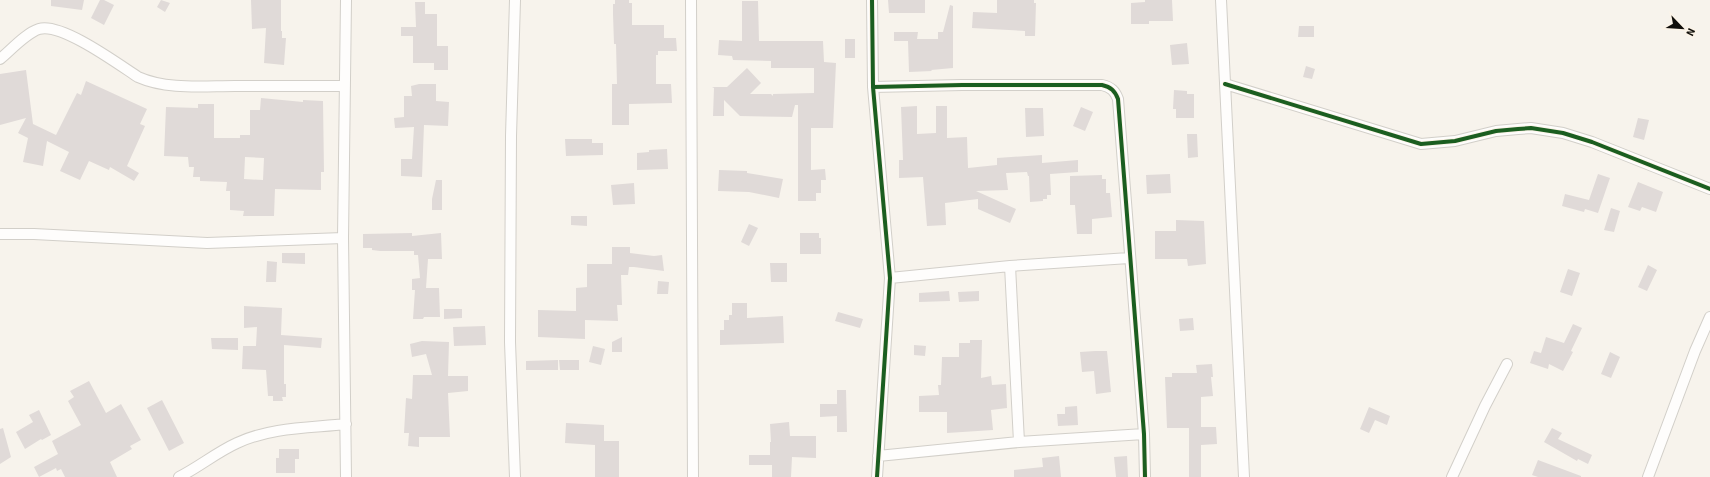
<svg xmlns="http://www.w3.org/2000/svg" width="1710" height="477" viewBox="0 0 1710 477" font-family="'Source Sans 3',sans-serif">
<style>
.building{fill:#e0dad8;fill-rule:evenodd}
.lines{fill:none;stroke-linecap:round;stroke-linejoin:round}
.street-casing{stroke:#d2cfc9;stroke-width:12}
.street{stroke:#fefdfc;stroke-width:10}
.cycleway-casing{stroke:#fcf4e8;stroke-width:6}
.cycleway{stroke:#1b5e20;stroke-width:4}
</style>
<rect width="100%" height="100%" fill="#f7f3ec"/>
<path class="building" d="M51 0H84L82 10 51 6Z
M100 0H104L114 5 104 25 91 18Z
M161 0 170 3 165 12 157 7Z
M251 0H281V31H282V38H286L284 65 264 63 266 28 252 29Z
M615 0H629V3H632V25H664V38H676L677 51H658V55H656V84H671L672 103 629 104V125H612V84H617L616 44H614L613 14V4H615Z
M888 0H925V13H889Z
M997 0H1034V3H1036L1035 36H1025V31L972 28 973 12 997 13Z
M1145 0H1172L1173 21H1149V24H1131V3L1145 2Z
M742 1H758L759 41H823L824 62 836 63 833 128H811V170L825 169 826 180H821V193H816V201H798V105H795L792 117 740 116 724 100V116H713L714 88 712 87H727L747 68 761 83 750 94H771L773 96V94L814 93V68H771V61L733 60 732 56 718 55 719 40 742 41Z
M415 2H425V14H437V46H448V70H434V63H413V36H401V27H416Z
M950 5 953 6V68L931 70 932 71 909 72 908 41H894V32H918L917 39H938V32H943Z
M1299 26H1314V37H1298Z
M845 39H855V58H845Z
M1187 43 1189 64 1172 65 1170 45Z
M1306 66 1315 69 1312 79 1303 77Z
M26 70 33 124 56 135 77 93 81 95 86 81 147 109 140 124 145 126 127 166 139 173 134 181 110 167 109 170 89 161 80 180 60 171 69 152 47 141 43 166 23 162 28 138 18 133 26 118 0 125V74Z
M419 84H436V101L449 102 448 126 424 125 422 177 401 176V159H412L414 127 395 128 394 118 404 117V96H412L411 86Z
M1174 90 1187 91V94H1194V118H1176V109H1173Z
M261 98 303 102V100L323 101 324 172H321V190L275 189 274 216H243L244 211 230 210V191H226L227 182 200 181V177H193L194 167H189L188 157 164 156 166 107 198 108V104H214V138H240V135H250V110H260ZM245 157 264 158 263 180 244 179Z
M917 106V134L936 133V106H947V138L967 137 968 168 997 165V158L1042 155V163L1078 160V172L1050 174 1051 195H1047V199H1043V201L1030 202 1029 176H1028L1027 172 1006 173 1008 190 976 191 1016 209 1010 223 978 209V199L945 203 946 225 927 226 923 177 899 178V160H903L901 107Z
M1081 107 1093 112 1085 131 1073 126Z
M1025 108H1043L1044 136 1026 137Z
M1638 118 1649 120 1644 140 1633 137Z
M1187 134H1197L1198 157 1188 158Z
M565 139H592V143H603V155L566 156Z
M667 149 668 169 637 170V153L649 152V150Z
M719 170 747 171V173L783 179 779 198 749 192 718 191Z
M1170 174 1171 193 1147 194 1146 175Z
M1598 174 1610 178 1598 213 1585 209 1584 212 1562 206 1565 194 1589 200Z
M1102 175V179H1106V193H1110L1112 217 1092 219V234H1077L1075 205H1070V176Z
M436 180H442V210H432V199Z
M1638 182 1663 192 1656 212 1642 207 1640 211 1628 207Z
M634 183 635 204 613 205 611 185Z
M1611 208 1620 211 1614 232 1604 230Z
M571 216H587V226L571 225Z
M1176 220 1204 221 1206 264 1188 266 1187 259H1155V231H1176Z
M749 224 758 228 749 246 741 242Z
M412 233V236L441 233 442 259H428L426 288H439L440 317H424L423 319H413L415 290H412V279L420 278 418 255H414V251H380L372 250V248H363V234Z
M800 233H819V238H821V254H800Z
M612 247H630V253L654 256 662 255 664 271 634 267H629L628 275H621L622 305H617L618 321 585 320V339L538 337V310L576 311V288L587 287V264H612Z
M282 253H305V264L282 263Z
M267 261 277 262 276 282H266Z
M770 263H787V282H771Z
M1648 265 1657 270 1647 291 1638 287Z
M1568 269 1580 273 1572 296 1560 292Z
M658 281 669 282 668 294H657Z
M949 291 950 301 919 302V293Z
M979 291V301L959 302 958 292Z
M732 303H747V318L783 316 784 343 720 345V330H724V320H729V315H732Z
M244 306 282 308 281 335 322 338 321 348 284 345V384H286V397H282L283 401H273V396H268L266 370 242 369 243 346H256L257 327 244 328Z
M444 309H462V318L444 319Z
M838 312 863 319 860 328 835 321Z
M1193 318 1194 330 1180 331 1179 319Z
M1573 324 1582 328 1571 351 1573 352 1563 371 1549 364 1548 369 1530 363 1534 351 1541 353 1546 337 1564 343Z
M485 326 486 345 454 346 453 327Z
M622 337V352H612V342Z
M211 338H238V350L212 349Z
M970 340H982L981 378 991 376 992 385 1006 384 1007 408 991 410 993 430 947 433V412H919V396L939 395 938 385H941L942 357H959V343H970Z
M422 341 449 342 448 376H468V391L448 393 450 437H419V447L408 446 409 433H404L406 398 412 399 413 375H432L426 354 412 357 410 344Z
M914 345 926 346 925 356 914 355Z
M593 346 605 349 601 365 589 362Z
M1095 351H1107L1111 392 1096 394 1094 371 1082 372 1080 352Z
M1610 352 1620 357 1611 378 1601 374Z
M558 360V370H526V361Z
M559 360H579V370H560Z
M1212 364 1213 377H1211L1213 396 1201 397V427H1216L1217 444 1201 445V477H1189V428H1167L1165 377H1172V373H1197L1196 365Z
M89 381 106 413 121 404 141 440 130 446 132 449 110 462 117 477H65L61 469 57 471 56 468 39 477 34 467 58 454 52 441 81 425 68 401 74 397 70 391Z
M837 390H846L847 432H837V416L820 417V404H837Z
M162 400 184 443 169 451 147 408Z
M1077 406 1078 425 1058 426 1057 414H1065V407Z
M1369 407 1390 416 1387 425 1375 420 1369 433 1360 429Z
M39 410 51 435 42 440 41 439 25 449 16 432 33 422 29 415Z
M789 422 790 436H816V458L792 457 791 477H772V465H749V455H770V442H771L770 424Z
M566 423 604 425V441H619V477H595V445L565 443Z
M3 428 11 457 0 464V429Z
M1552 428 1562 433 1558 439 1592 455 1588 464 1578 459 1577 461 1544 442Z
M279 449H299V459H295V473H276V458H279Z
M1059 456 1061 477H1014V470L1043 467 1042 458Z
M1127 456 1128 477H1116L1114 457Z
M1538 460 1581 476V477H1538L1532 475Z"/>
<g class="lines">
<defs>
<path id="street" d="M515 0 511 136 510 342 515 477
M691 0 693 477
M872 0 873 87 890 278 877 477
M1221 0 1244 477
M0 59C11 50 26 33 39 29 61 22 118 64 138 77 167 90 203 86 235 86 271 86 308 86 345 86
M1225 84 1421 144 1455 141 1496 131 1518 129 1531 128 1563 133 1592 142 1710 189
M873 87 962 85H1102C1111 87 1115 91 1118 99L1144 434 1145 477
M0 234H34L207 243 343 238
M1010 266 1019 442
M890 278 1010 266 1129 258
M878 456 1019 442 1144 434
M179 477C199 467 217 452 237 443 271 427 310 428 346 424
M346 477 343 238 346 0
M1452 477 1485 406 1507 364
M1648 477 1695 351 1710 317"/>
</defs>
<use href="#street" class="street-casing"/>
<use href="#street" class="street"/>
<defs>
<path id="cycleway" d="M872 0 873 87 890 278 877 477
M1225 84 1421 144 1455 141 1496 131 1518 129 1531 128 1563 133 1592 142 1710 189
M873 87 962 85H1102C1111 87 1115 91 1118 99L1144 434 1145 477"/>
</defs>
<use href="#cycleway" class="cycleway-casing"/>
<use href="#cycleway" class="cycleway"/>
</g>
<g transform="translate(1682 28) rotate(115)" stroke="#fcf4e8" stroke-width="3" paint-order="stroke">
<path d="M0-3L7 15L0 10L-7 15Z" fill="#100e0a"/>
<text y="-6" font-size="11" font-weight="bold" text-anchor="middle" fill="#100e0a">N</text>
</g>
</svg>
